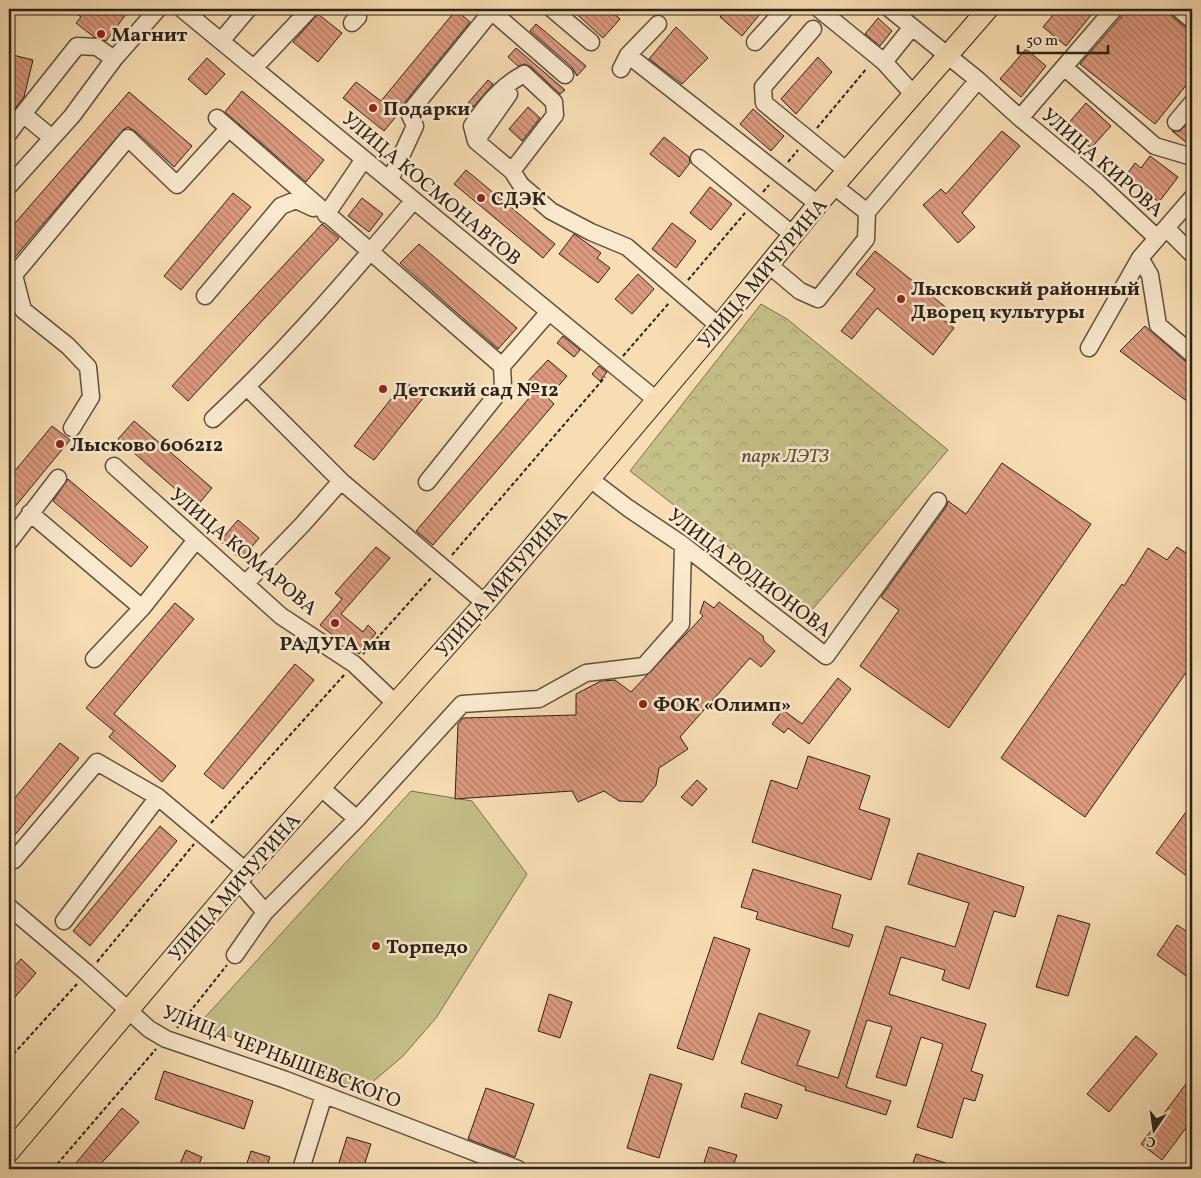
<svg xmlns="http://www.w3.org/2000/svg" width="1201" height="1178" viewBox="0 0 1201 1178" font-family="Vollkorn,serif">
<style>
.grass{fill:#c5bf88;stroke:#787051}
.park{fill:url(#park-crowns);stroke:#787051}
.building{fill:url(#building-back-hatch);stroke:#2b221a}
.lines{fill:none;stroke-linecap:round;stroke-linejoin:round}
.minor-casing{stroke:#5e5140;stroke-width:19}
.major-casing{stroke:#2b221a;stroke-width:22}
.path{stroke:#2b221a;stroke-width:2;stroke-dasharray:4 2.5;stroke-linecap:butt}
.minor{stroke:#fae9ce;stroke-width:16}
.major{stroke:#f8ddb3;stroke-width:20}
.poi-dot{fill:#8f2418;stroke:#fae9ce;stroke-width:2}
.labels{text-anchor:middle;stroke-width:5;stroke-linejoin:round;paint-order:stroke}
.poi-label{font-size:20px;font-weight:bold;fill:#2b221a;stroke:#fae9ce;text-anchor:start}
.street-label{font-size:20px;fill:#2b221a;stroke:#fae9ce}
.park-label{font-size:20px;font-style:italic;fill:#59513b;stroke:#fae9ce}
</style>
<defs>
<pattern id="park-crowns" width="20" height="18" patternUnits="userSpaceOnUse" patternTransform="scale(1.25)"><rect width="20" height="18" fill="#c5bf88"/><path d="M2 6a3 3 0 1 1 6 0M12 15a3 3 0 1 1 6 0" fill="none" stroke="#a9a475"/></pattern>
<pattern id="building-back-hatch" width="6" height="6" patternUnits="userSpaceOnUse" patternTransform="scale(1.25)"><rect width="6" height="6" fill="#dd9a7f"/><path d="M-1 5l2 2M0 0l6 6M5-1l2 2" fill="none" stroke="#b37d67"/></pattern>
</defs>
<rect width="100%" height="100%" fill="#f8ddb3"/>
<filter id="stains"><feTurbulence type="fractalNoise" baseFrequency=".004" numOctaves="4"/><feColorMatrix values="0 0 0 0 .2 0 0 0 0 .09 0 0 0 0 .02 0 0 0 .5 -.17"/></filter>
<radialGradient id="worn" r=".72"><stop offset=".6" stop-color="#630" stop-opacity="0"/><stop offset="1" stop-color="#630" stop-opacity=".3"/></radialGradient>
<path class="grass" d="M411 791 472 801 527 874 436 1018 403 1056 362 1091 199 1024Z"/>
<path class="park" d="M761 304 787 319 948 450 811 611 630 471Z"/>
<path class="building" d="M70 9H121L127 13 106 41 94 37 76 23 81 17Z
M571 9H609L620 19 603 38Z
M726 9H764L742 36 720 17Z
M1058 9H1096L1066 46 1043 27Z
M1124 9H1169L1173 17 1186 28 1192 30V78L1155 124 1080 64 1122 16Z
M456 10 470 22 401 107 399 113 384 131 343 98 356 82 381 101Z
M318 14 342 33 318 62 293 42Z
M878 18 892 31 880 46 865 34Z
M536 24 586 66 577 76 572 67 530 31Z
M676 27 708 58 682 84 649 59Z
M516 48 565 90 560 94 531 67 525 64 518 66 508 57Z
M1026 49 1046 66 1021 97 1000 79Z
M9 54 33 60 24 97 13 111 9 110Z
M818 57 832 72 796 114 781 99Z
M207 58 225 74 206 95 188 79Z
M488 80 493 84 473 107 468 103Z
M242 91 324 160 306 182 225 112Z
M129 92 192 146 174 167 135 131 128 127 124 129 9 264V230Z
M1086 103 1111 126 1091 148 1066 126Z
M528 107 540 118 522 141 509 129Z
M753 109 784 136 771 151 740 124Z
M1192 118V147L1172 131H1180Z
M1002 131 1020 146 962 213 975 227 958 243 923 205 941 189 946 194Z
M664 137 689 157 690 163 679 177 650 154Z
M1150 156 1178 177 1159 202 1125 177 1135 163 1141 168Z
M466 170 555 244 543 258 454 184Z
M710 187 732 204 711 230 690 213Z
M233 193 251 207 181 290 164 276Z
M362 198 383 214 369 232 348 216Z
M672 223 696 241 676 268 652 249Z
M322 224 339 238 188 401 172 386Z
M574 234 601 253 597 258 610 268 598 283 559 254Z
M419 244 517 328 498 349 400 263Z
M875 251 948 309 941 318 954 328 933 355 877 308 852 339 841 331 875 289 856 274Z
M638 274 654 289 632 314 615 299Z
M1145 326 1186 362 1192 364V405L1120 351Z
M563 336 580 350 574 357 557 343Z
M548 360 567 376 548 398 554 404 433 545 416 531 536 390 528 381Z
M599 366 607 372 600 381 592 374Z
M405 381 424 397 374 460 354 446Z
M134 421 212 488 196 507 118 439Z
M52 426 70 440 9 514V478Z
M1002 463 1091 524 949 728 860 666 899 610 881 597 946 507 948 501 966 514Z
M68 479 148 547 131 567 53 501Z
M238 520 259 538 241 560 220 541Z
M376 547 390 558 341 614 363 632 368 625 376 633 359 654 336 635 335 637 320 625 342 599 335 593Z
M1177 547 1192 557V664L1085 817 1001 758 1122 584 1124 586 1148 548 1167 560Z
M704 601 714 608 719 602 763 636 764 641 775 651 761 667 750 658 680 737 688 749 659 768 656 785 642 802 619 801 604 791 578 802 572 791 455 799 458 724 463 718 576 715V694L601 681 615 680 631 692 703 616 700 613Z
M175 603 194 619 114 714 176 766 162 782 109 737 114 731 86 708Z
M295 664 314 680 223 789 204 774Z
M838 678 851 689 809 744 788 728 784 733 772 724 783 710 802 724Z
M60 743 79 758 9 842V805Z
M808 756 870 776 859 809 890 819 871 880 752 842 771 780 797 789Z
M697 780 707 789 692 806 681 797Z
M1192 804V880L1156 853Z
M160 826 177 841 90 946 73 931Z
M918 853 1024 887 1015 917 994 911 969 989 942 980 945 970 901 957 889 994 986 1024 971 1071 983 1075 975 1101 964 1098 952 1138 917 1127 943 1044 921 1037 906 1086 876 1077 892 1027 867 1020 846 1087 891 1101 886 1115 805 1090 806 1087 741 1063 759 1013 810 1031 797 1065 838 1078 886 926 955 947 969 903 908 884Z
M753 869 841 895 832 928 853 935 849 947 756 919 758 912 741 907Z
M1058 915 1090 924 1068 996 1036 987Z
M1177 925 1192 935V980L1157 955Z
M714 937 750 949 713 1060 677 1048Z
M21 959 36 973 9 1004V972Z
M549 994 572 1002 560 1038 538 1031Z
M1136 1036 1157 1054 1109 1112 1087 1094Z
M164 1071 253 1101 244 1129 155 1099Z
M650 1074 682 1084 659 1158 627 1148Z
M1192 1076V1120L1162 1160 1141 1144Z
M486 1088 534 1104 515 1157 468 1139Z
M745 1093 782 1105 777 1119 741 1107Z
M122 1108 139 1122 96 1169H71Z
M347 1137 371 1144 363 1169H337Z
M709 1147 737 1155 732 1169H702Z
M186 1150 202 1157 197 1169H178Z
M251 1151 270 1157 266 1169H245Z
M916 1154 959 1167V1169H911Z"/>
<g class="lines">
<defs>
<path id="minor" d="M182 9 655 399
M489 9 565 75
M552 9 591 42
M819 9 884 62 914 95
M890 9 978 80 1020 118 1114 9
M1179 9 1192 20
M352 23 358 17 356 9
M813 29 763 87 764 103 847 171
M221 41 248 9
M755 42 785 9
M628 55 818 204
M884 62 912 27
M1064 67 1155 146 1192 157
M254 68 310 9
M621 69 628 55 658 24
M23 114 77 46 97 47 114 59
M217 118 502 366
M1020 118 1097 182 1157 238
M1176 122 1192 103
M9 133 23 114 52 138
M476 141 509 94
M699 158 793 235
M512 171 476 141 472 126C486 105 501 86 524 74L554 102 555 115 512 171 521 185 551 211 591 232 627 247 719 326
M390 180 415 126 409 113 491 12
M9 186 72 116 114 59 158 9
M867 212 978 80
M326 215 364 159
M1166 228 1192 254
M1140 258 1150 275 1158 325 1192 354
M769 265 800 291 818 299 866 239 867 212 834 186
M14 275 23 310 68 346 88 367 91 397 72 428
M9 277 14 275 128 138 177 185 228 129
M205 296 281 206 296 200 313 208
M1089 348 1140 258 1192 198
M247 387 341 481 485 603
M213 419C285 352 350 276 414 200
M114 466 281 616 354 664 395 703
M590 479 628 508 683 545 826 656 938 501
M427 482 503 387 502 366 549 312
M30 513 142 608
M9 542 58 478
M245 584 302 525 341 481
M94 659 142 608 196 540
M320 787 357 819
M14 860 97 762 158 797 246 871
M238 881 265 912
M9 907 87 973 149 1029 166 1039 286 1080 518 1169
M64 921 158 797
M235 955 265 912 357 819 462 704 539 699 586 673 644 666 681 624 683 545
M301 1169 324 1095"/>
<path id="major" d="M9 1152 246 871 485 603 719 326 818 204 988 9"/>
</defs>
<use href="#minor" class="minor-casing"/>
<use href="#major" class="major-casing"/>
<path class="path" d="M817 128 867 68
M788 162 798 150
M763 192 769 185
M688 280 745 213
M623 356 669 303
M452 555 605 377
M363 654 432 577
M211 823 345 674
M97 962 194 844
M177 1028 227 965
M9 1059 77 984
M53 1169 156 1049"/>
<use href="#minor" class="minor"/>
<use href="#major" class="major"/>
</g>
<g class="poi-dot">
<circle cx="101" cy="34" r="5"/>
<circle cx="373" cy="108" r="5"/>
<circle cx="481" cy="198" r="5"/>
<circle cx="901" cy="299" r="5"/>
<circle cx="383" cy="389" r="5"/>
<circle cx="60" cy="444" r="5"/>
<circle cx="335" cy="623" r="5"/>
<circle cx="643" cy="704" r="5"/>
<circle cx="376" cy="946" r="5"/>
</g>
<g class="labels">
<g class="poi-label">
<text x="111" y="41">Магнит</text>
<text x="383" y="115">Подарки</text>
<text x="491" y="205">СДЭК</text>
<text x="911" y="295">Лысковский районный<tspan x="911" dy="23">Дворец культуры</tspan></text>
<text x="393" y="396">Детский сад №12</text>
<text x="70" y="451">Лысково 606212</text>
<text x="335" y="650" text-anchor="middle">РАДУГА мн</text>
<text x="653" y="711">ФОК «Олимп»</text>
<text x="386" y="953">Торпедо</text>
</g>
<g class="street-label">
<text transform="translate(1103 162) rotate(41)" y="7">УЛИЦА КИРОВА</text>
<text transform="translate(432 188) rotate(40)" y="7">УЛИЦА КОСМОНАВТОВ</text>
<text transform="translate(762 273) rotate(-50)" y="7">УЛИЦА МИЧУРИНА</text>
<text transform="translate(244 551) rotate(40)" y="7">УЛИЦА КОМАРОВА</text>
<text transform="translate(750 572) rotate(37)" y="7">УЛИЦА РОДИОНОВА</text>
<text transform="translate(501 583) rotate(-49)" y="7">УЛИЦА МИЧУРИНА</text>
<text transform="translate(234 887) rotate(-49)" y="7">УЛИЦА МИЧУРИНА</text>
<text transform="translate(282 1056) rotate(21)" y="7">УЛИЦА ЧЕРНЫШЕВСКОГО</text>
</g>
<g class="park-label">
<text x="785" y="462">парк ЛЭТЗ</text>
</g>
</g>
<rect width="1201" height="1178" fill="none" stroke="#f8ddb3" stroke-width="30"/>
<rect x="10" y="10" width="1181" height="1158" fill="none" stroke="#2b221a" stroke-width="2.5"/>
<rect x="15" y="15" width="1171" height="1148" fill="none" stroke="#2b221a"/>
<g transform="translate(1154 1130) rotate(193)" stroke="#fae9ce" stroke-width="4" paint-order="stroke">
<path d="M0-4L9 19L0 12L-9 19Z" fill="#2b221a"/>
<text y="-8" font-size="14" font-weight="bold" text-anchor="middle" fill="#2b221a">С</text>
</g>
<path d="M1018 45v8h90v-8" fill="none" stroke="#2b221a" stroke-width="2.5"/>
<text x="1026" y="45" font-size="15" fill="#2b221a" stroke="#fae9ce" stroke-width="4" paint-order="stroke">50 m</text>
<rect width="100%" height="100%" filter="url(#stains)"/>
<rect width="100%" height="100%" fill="url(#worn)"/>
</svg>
